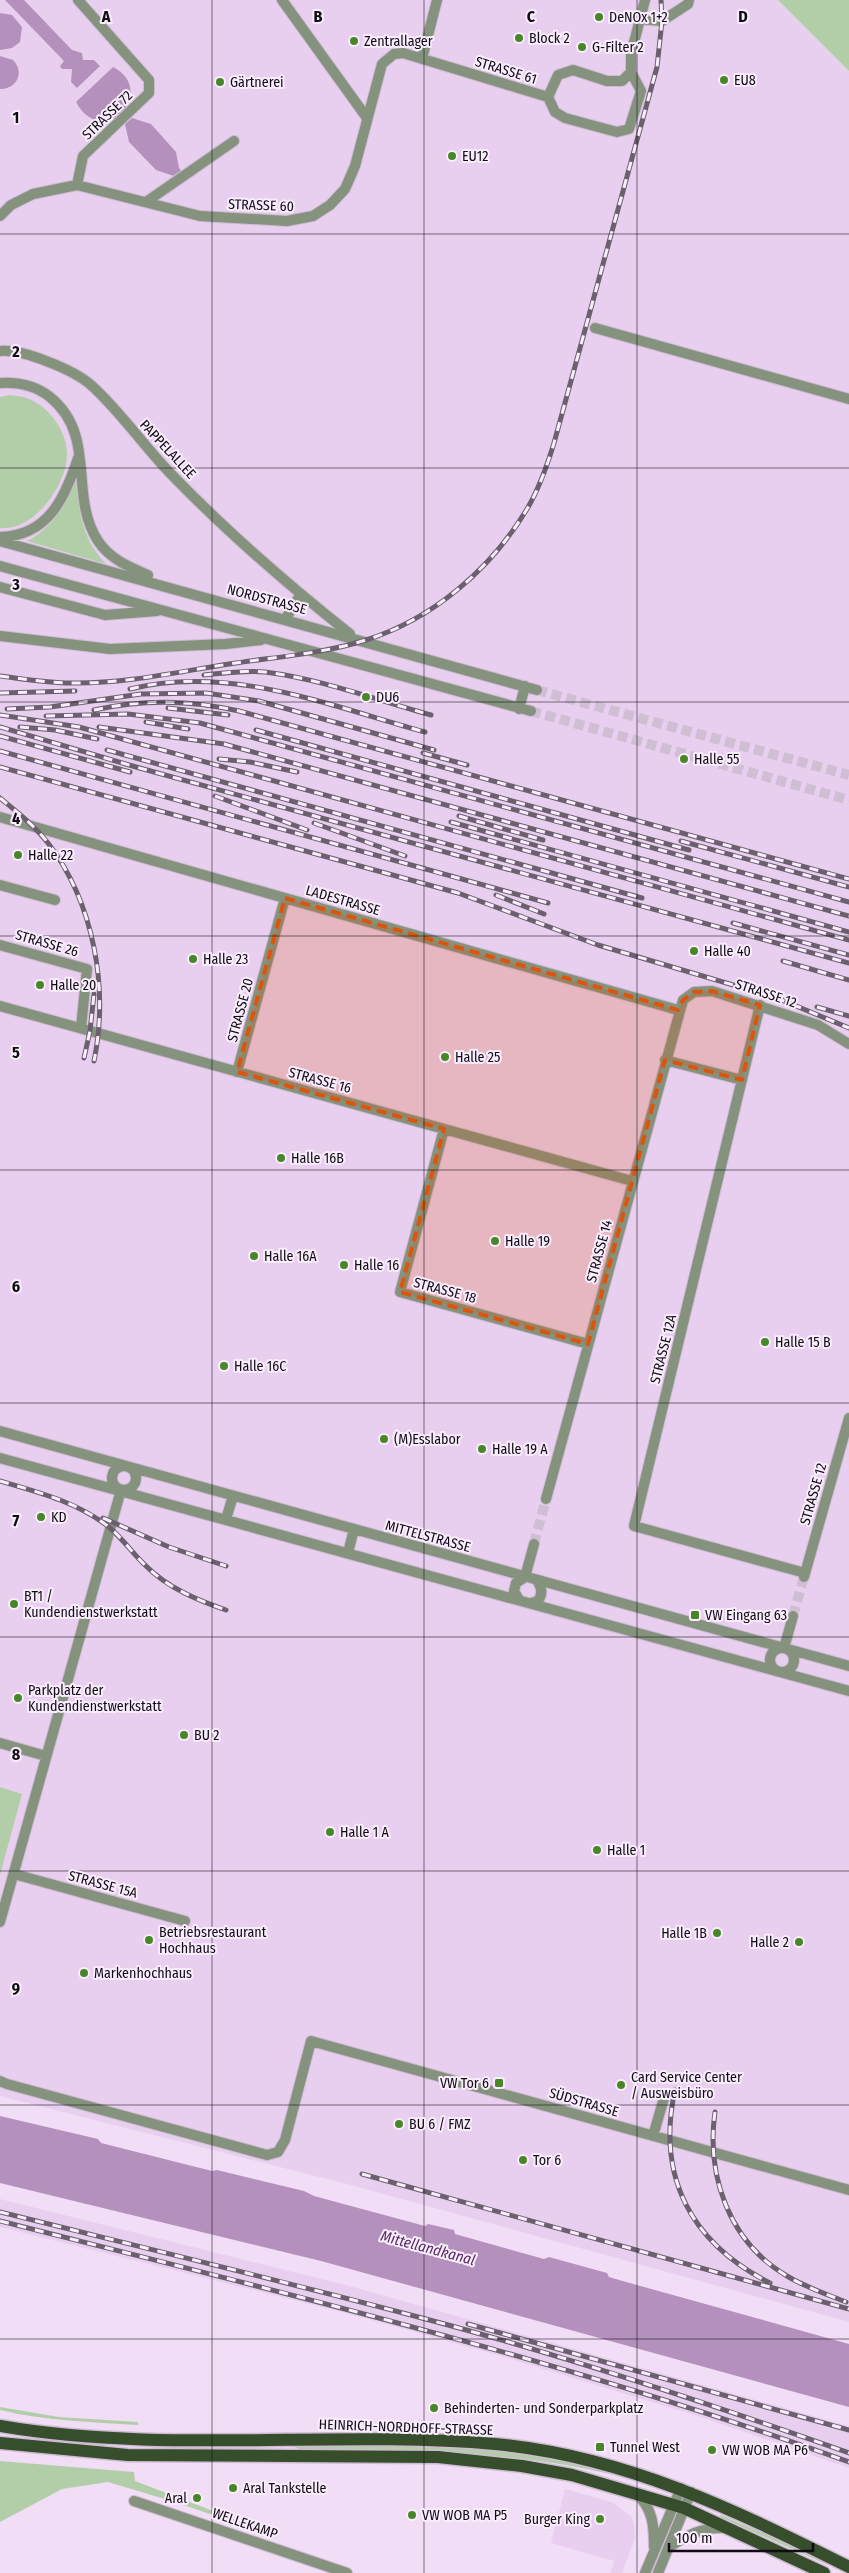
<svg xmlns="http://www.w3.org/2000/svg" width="849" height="2573" viewBox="0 0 849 2573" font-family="'Fira Sans Condensed',sans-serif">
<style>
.built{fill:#e9cfef}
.green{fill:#b2cea8}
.water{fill:#b491bc}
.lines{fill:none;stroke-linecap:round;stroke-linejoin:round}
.minor-tunnel{stroke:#d0bed5;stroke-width:10;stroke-dasharray:10 5;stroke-linecap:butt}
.minor-casing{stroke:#cebbd3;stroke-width:12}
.major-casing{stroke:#cebbd3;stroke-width:15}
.minor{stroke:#84927e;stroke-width:10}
.major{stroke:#364e2c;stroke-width:12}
.rail-casing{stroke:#6c606f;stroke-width:5}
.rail{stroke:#faedfd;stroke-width:3;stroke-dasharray:9;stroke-linecap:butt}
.marked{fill:#dd550c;fill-opacity:0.2;stroke:#dd550c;stroke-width:4;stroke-dasharray:10 6;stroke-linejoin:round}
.grid{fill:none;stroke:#110b13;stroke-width:1;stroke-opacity:0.55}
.poi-dot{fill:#478728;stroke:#faedfd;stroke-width:2}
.labels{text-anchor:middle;stroke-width:4;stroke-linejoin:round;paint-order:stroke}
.poi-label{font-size:14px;fill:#110b13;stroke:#faedfd;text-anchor:start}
.street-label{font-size:14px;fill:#110b13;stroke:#faedfd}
.water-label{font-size:15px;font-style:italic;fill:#54285e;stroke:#faedfd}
.grid-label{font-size:16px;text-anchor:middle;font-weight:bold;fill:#110b13;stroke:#faedfd;stroke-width:4;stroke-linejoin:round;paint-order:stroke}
</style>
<rect width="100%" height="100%" fill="#f2ddf7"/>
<path class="built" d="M0 0H778L849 71V2322L347 2184 0 2096Z
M0 2199 346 2285 849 2426V2468L698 2416 497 2355 357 2316 0 2227Z
M565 2489 612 2502 631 2516 634 2524 635 2539 622 2573H610L614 2561 551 2543Z"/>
<path class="green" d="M778 0H849V71Z
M10 395C16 396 23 396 29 399 50 407 68 433 67 456 66 486 33 532 0 528V397Z
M77 477C78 510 82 540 106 564L27 541C52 529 67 502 77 477Z
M0 1787 22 1794 0 1875Z
M0 2407 59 2417 138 2422V2425C92 2422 45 2421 0 2410Z
M294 2444C366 2444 439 2442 511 2451 555 2458 597 2468 640 2480L639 2482C531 2450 417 2451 305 2451L294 2447Z
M0 2461 134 2472 135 2481 260 2529 258 2531 178 2503 108 2482 62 2489 0 2522Z
M721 2515C756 2531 793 2544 827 2561L826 2564 720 2517Z"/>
<path class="water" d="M5 0H24L72 50 82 53 83 60H94L100 66 77 88 71 82 72 69H62L60 66 64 61Z
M0 13 12 15 22 27 20 42 12 48 0 50Z
M0 56 13 60C25 72 17 89 0 89Z
M113 67C159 90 103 152 76 102Z
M132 118 151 124 176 152 179 168 183 173 176 179 174 176 156 170 129 142 125 124Z
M0 2116 98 2139 101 2143 212 2171 217 2170 304 2191 314 2196 425 2226 428 2224 454 2230 455 2234 544 2259 549 2257 607 2273 609 2277 619 2280 849 2344V2407L321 2261 0 2183Z"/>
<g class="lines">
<path class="minor-tunnel" d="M537 690 849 775
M531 711 849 800
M534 1544 546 1499
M793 1616 804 1577"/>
<defs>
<path id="minor" d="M282 0 367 118
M639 19 662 21 688 4 689 0
M422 59 437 0
M548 97 558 75 573 70 607 81H622L631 72
M77 185 83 156 149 93V80L78 0
M146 202 234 141
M0 216 11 205 33 194 77 185 200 216 287 221 313 216 330 205 345 189 355 166 382 64 394 54 403 53 548 97 555 112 565 118 617 132 629 129 641 91 631 72V54L645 0
M595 328 849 399
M0 351C23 349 74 370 91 385 120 411 143 445 170 473 226 531 287 584 350 634
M0 383C18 382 36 386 50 397 98 436 68 495 98 541 110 559 129 567 148 575
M0 537C48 536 65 498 78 458
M0 541 537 690
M0 566 531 711
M0 587 105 615 157 611
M286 618 301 594
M0 636 110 649 226 644 261 640
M519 709 525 686
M0 817 678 1010
M0 885 55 900
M0 945 87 969 81 1028
M760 1005 634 1526 805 1573
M0 1006 632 1181
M665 1060 742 1080
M237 1072 285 898
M444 1129 400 1292 588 1344
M0 1431 849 1666
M0 1458 849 1691
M112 1478a12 12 0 1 1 24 0a12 12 0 1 1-24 0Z
M546 1499 683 1000 694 992 712 991 818 1025 849 1044
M226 1519 233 1496
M348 1553 354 1529
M804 1577 849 1418
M519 1600 514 1591 516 1583 525 1577 534 1544
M531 1603 538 1601C543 1593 542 1589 537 1580
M770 1660a12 12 0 1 1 24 0a12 12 0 1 1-24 0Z
M784 1648 793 1616
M0 1743 46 1756
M14 1874 185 1921
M0 1922 121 1490
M0 2081 7 2084 267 2155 278 2152 285 2140 311 2041 849 2190
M653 2136 664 2098
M637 2494C653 2509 654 2526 654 2547
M134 2501 347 2573
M669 2547C687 2536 701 2527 723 2528
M645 2573 681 2488
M658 2573 691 2492"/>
<path id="major" d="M0 2426C163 2454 331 2430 495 2444 625 2456 735 2510 849 2567
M0 2443 128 2455 438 2457 522 2466 572 2475 684 2508 824 2573"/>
</defs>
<use href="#minor" class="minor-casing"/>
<use href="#major" class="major-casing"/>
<use href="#minor" class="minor"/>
<use href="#major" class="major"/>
<defs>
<path id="rail" d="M204 675C224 673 245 670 265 672 321 679 377 700 431 715
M0 676C24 679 48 683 71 683 124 684 177 672 229 664 274 657 322 654 366 640 433 619 491 569 527 509 539 489 547 466 554 443L657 67 662 21 661 0
M130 689C230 664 330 706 425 732
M0 693 75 691
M168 708 228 715
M7 709 50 707 141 694 206 693 259 701 434 750
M94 710C144 699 189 700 239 711L849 879
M0 715 79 727 849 940
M46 716 128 714 200 723 849 902
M146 722 188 729
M0 727 136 767 849 963
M20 727 55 730 97 739
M99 727 224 744 849 916
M256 730 689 850
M0 736 130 772
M107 750 642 898
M0 751 548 903
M423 753 467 765
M219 759 250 762 297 772
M0 767 458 893 598 945 777 998 849 1028
M215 796 307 830
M0 798C17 812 34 825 48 843 94 903 109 988 94 1061
M459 816 543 840
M451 822 849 932
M314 823 405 856
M681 841 849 887
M496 895 544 914
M733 923 849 955
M783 961 849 980
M817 1007 849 1016
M84 1058 90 1031 94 994
M0 1481C38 1492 77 1502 109 1527 123 1539 133 1554 146 1566 168 1588 197 1600 226 1610
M103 1518 169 1547 226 1566
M675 2090C656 2177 691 2243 770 2283
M715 2112C706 2176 729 2242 787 2276 805 2287 826 2294 846 2302
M362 2174 849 2309
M0 2212C141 2247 282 2281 422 2318 566 2356 708 2403 849 2453
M0 2221C285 2293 572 2362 849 2462
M468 2324 849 2430"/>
</defs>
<use href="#rail" class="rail-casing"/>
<use href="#rail" class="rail"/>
</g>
<path class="marked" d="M285 898 678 1010 683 1000 694 992 712 991 760 1005 742 1080 665 1060 588 1344 400 1292 444 1129 237 1072Z"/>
<path class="grid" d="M212 0V2573M424 0V2573M637 0V2573M0 234H849M0 468H849M0 702H849M0 936H849M0 1170H849M0 1403H849M0 1637H849M0 1871H849M0 2105H849M0 2339H849"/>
<g class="poi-dot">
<circle cx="599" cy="17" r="5"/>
<circle cx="519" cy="38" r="5"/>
<circle cx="354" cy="41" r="5"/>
<circle cx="582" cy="47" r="5"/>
<circle cx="724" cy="80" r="5"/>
<circle cx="220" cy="82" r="5"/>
<circle cx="452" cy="156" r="5"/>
<circle cx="366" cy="697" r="5"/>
<circle cx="684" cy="759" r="5"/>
<circle cx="18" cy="855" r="5"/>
<circle cx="694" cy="951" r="5"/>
<circle cx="193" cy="959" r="5"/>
<circle cx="40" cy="985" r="5"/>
<circle cx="445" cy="1057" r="5"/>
<circle cx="281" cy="1158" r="5"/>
<circle cx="495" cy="1241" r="5"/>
<circle cx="254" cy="1256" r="5"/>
<circle cx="344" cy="1265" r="5"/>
<circle cx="765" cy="1342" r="5"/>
<circle cx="224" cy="1366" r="5"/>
<circle cx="384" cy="1439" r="5"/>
<circle cx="482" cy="1449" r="5"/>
<circle cx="41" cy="1517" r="5"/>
<circle cx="14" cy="1604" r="5"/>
<rect x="690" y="1610" width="10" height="10" rx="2.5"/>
<circle cx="18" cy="1698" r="5"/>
<circle cx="184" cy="1735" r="5"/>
<circle cx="330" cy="1832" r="5"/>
<circle cx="597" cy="1850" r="5"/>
<circle cx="717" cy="1933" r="5"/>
<circle cx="149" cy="1940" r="5"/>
<circle cx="799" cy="1942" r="5"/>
<circle cx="84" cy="1973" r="5"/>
<rect x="494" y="2078" width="10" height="10" rx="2.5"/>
<circle cx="621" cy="2085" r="5"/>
<circle cx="399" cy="2124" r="5"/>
<circle cx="523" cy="2160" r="5"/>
<circle cx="434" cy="2408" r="5"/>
<rect x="595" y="2442" width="10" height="10" rx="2.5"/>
<circle cx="712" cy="2450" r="5"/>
<circle cx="233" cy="2488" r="5"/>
<circle cx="197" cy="2498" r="5"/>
<circle cx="412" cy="2515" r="5"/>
<circle cx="600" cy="2519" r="5"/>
</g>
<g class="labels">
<g class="poi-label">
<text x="609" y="22">DeNOx 1+2</text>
<text x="529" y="43">Block 2</text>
<text x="364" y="46">Zentrallager</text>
<text x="592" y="52">G-Filter 2</text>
<text x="734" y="85">EU8</text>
<text x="230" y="87">Gärtnerei</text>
<text x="462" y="161">EU12</text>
<text x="376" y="702">DU6</text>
<text x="694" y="764">Halle 55</text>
<text x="28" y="860">Halle 22</text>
<text x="704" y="956">Halle 40</text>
<text x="203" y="964">Halle 23</text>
<text x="50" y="990">Halle 20</text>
<text x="455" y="1062">Halle 25</text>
<text x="291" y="1163">Halle 16B</text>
<text x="505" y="1246">Halle 19</text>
<text x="264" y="1261">Halle 16A</text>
<text x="354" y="1270">Halle 16</text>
<text x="775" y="1347">Halle 15 B</text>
<text x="234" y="1371">Halle 16C</text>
<text x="394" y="1444">(M)Esslabor</text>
<text x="492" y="1454">Halle 19 A</text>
<text x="51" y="1522">KD</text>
<text x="24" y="1601">BT1 /<tspan x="24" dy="16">Kundendienstwerkstatt</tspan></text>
<text x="705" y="1620">VW Eingang 63</text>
<text x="28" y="1695">Parkplatz der<tspan x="28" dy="16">Kundendienstwerkstatt</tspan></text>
<text x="194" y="1740">BU 2</text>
<text x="340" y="1837">Halle 1 A</text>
<text x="607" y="1855">Halle 1</text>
<text x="159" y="1937">Betriebsrestaurant<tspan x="159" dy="16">Hochhaus</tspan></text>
<text x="707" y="1938" text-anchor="end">Halle 1B</text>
<text x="789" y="1947" text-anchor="end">Halle 2</text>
<text x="94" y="1978">Markenhochhaus</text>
<text x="631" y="2082">Card Service Center<tspan x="631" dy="16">/ Ausweisbüro</tspan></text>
<text x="489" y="2088" text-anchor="end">VW Tor 6</text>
<text x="409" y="2129">BU 6 / FMZ</text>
<text x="533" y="2165">Tor 6</text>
<text x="444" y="2413">Behinderten- und Sonderparkplatz</text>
<text x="610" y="2452">Tunnel West</text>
<text x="722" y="2455">VW WOB MA P6</text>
<text x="243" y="2493">Aral Tankstelle</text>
<text x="187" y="2503" text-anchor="end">Aral</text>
<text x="422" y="2520">VW WOB MA P5</text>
<text x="590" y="2524" text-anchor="end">Burger King</text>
</g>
<g class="street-label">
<text transform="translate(506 70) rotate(17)" y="5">STRASSE 61</text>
<text transform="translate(107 115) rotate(-44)" y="5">STRASSE 72</text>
<text transform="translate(261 205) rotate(2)" y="5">STRASSE 60</text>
<text transform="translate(168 449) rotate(47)" y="5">PAPPELALLEE</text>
<text transform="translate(267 599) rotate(15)" y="5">NORDSTRASSE</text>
<text transform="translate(343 900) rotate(16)" y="5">LADESTRASSE</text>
<text transform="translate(47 943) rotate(16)" y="5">STRASSE 26</text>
<text transform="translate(766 993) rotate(18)" y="5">STRASSE 12</text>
<text transform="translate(240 1010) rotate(-75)" y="5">STRASSE 20</text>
<text transform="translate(320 1080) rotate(15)" y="5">STRASSE 16</text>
<text transform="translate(599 1251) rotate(-75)" y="5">STRASSE 14</text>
<text transform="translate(445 1290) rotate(15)" y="5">STRASSE 18</text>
<text transform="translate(663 1349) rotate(-76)" y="5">STRASSE 12A</text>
<text transform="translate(813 1494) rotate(-74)" y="5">STRASSE 12</text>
<text transform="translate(428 1536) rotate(15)" y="5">MITTELSTRASSE</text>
<text transform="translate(103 1884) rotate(15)" y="5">STRASSE 15A</text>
<text transform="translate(584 2102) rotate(16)" y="5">SÜDSTRASSE</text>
<text transform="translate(406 2427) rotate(2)" y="5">HEINRICH-NORDHOFF-STRASSE</text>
<text transform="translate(245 2523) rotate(19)" y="5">WELLEKAMP</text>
</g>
<g class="water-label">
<text transform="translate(428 2248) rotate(15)" y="5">Mittellandkanal</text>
</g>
</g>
<g class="grid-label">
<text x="106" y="22">A</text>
<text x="318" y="22">B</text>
<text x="531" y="22">C</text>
<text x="743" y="22">D</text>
<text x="16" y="123">1</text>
<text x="16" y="357">2</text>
<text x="16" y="590">3</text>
<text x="16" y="824">4</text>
<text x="16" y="1058">5</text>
<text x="16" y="1292">6</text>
<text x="16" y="1526">7</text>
<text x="16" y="1760">8</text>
<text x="16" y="1994">9</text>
</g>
<path d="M669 2543v8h144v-8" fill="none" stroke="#110b13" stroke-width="2.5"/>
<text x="676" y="2543" font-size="15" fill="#110b13" stroke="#faedfd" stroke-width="4" paint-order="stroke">100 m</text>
</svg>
